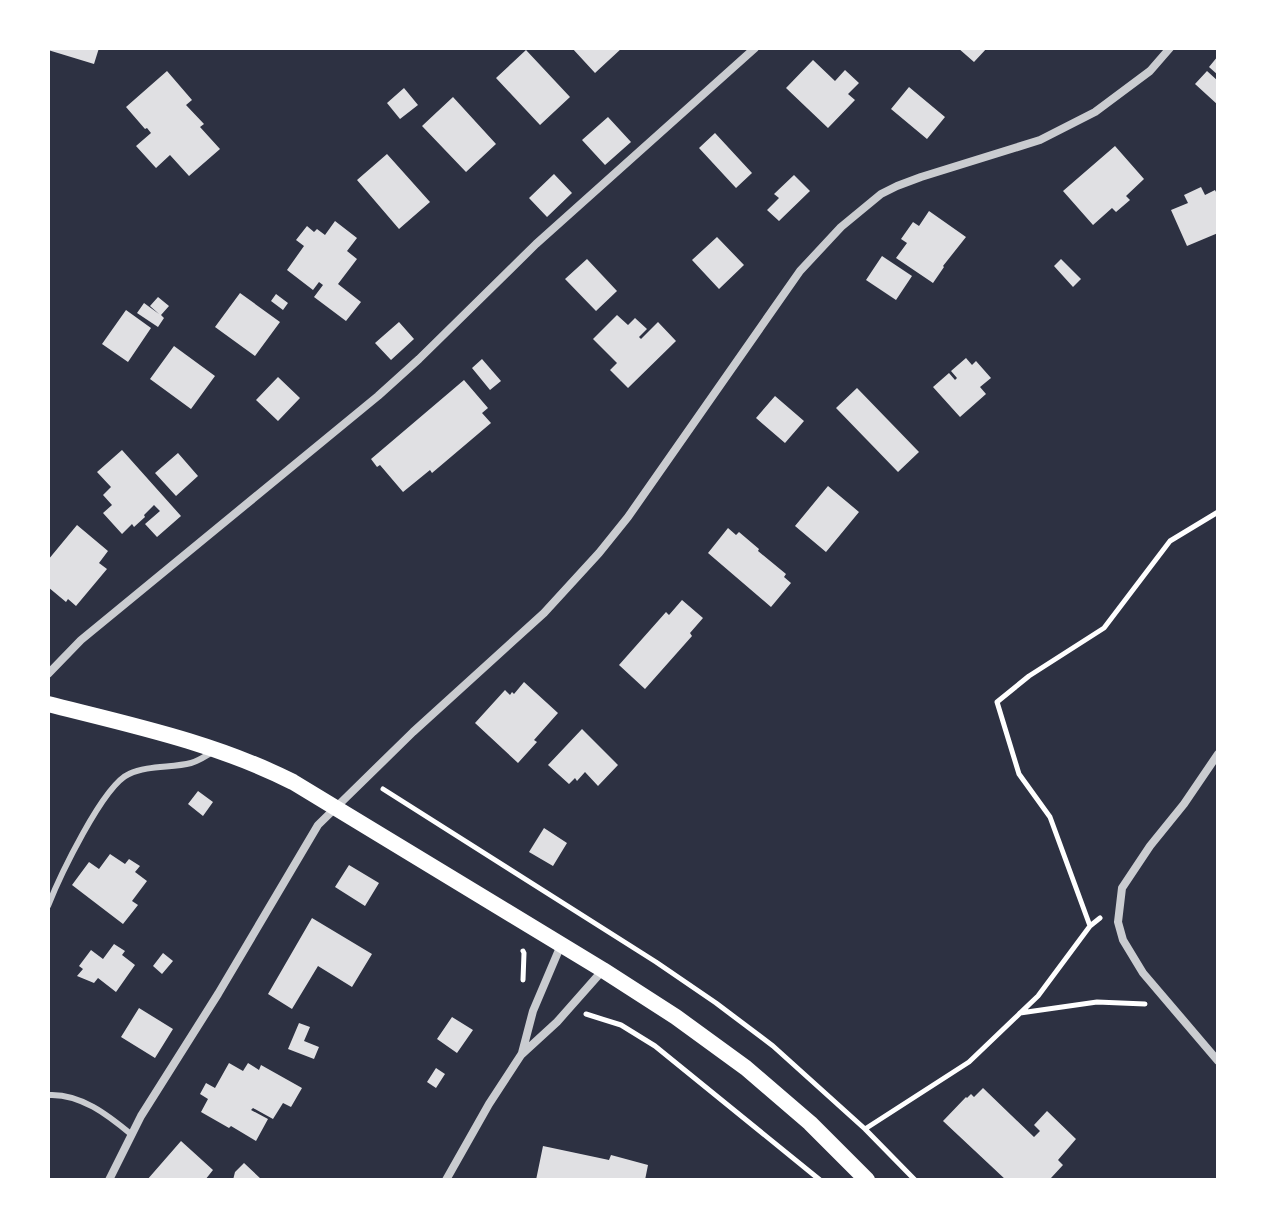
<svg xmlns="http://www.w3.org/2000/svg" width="1266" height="1228" viewBox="0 0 1266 1228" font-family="'Fira Sans Condensed',sans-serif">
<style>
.building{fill:#e0e0e3}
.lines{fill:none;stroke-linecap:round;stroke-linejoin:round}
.path{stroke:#fff;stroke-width:5}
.service{stroke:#caccd0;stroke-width:6}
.minor{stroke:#caccd0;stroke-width:8}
.secondary{stroke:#fff;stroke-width:16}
</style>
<rect width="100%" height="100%" fill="#2d3142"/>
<path class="building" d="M48 48H99L94 64 48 50Z
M572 48H622L595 73Z
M958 48H987L974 62Z
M526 50 570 97 540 125 496 78Z
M1218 56V75L1209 67Z
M813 60 835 81 845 70 859 83 848 94 855 100 828 128 786 88Z
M167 71 192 100 186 105 204 124 200 127 220 149 189 176 170 155 156 168 136 146 151 133 147 128 145 129 126 107Z
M1207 71 1218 81V105L1195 84Z
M909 87 945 117 927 139 891 109Z
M404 88 418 105 400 119 387 103Z
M453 97 496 144 466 172 422 126Z
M608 117 631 142 605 165 582 140Z
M715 133 752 173 736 188 699 148Z
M1115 146 1144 179 1126 196 1130 200 1116 212 1112 208 1093 225 1063 191Z
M387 154 430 202 399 229 357 180Z
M554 174 572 193 547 217 529 198Z
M794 175 810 191 779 221 767 210 779 198 774 194Z
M1201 187 1205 195 1215 190 1218 196V233L1187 246 1171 210 1188 203 1184 195Z
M929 211 966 237 943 266 944 267 933 283 896 258 907 243 901 239 913 222 919 226Z
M335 221 357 238 347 251 357 259 338 284 361 302 346 321 314 297 323 285 319 282 313 290 287 270 304 246 296 240 307 226 314 232 317 229 325 235Z
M717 237 744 265 719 289 692 260Z
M882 256 912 276 896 300 866 280Z
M587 259 617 291 596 311 565 279Z
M1061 259 1081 279 1073 287 1054 266Z
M240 293 280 322 255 356 215 327Z
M276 294 288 303 283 310 271 301Z
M158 297 169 306 161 315 164 318 158 327 137 313 144 303 159 314 150 306Z
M126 310 151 328 128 362 102 344Z
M617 315 628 325 635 318 647 329 639 337 641 339 658 322 676 341 628 388 610 370 617 363 593 339Z
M399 322 414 339 391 360 375 343Z
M174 346 215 376 191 409 150 379Z
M966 358 972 365 976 361 991 378 980 387 986 394 960 417 933 387 949 373 955 380 957 378 951 371Z
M482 359 501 381 490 390 472 368Z
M278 377 300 398 278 421 256 400Z
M464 380 488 408 482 413 491 423 432 473 430 470 403 492 380 465 377 467 371 459Z
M857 388 919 452 898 472 836 408Z
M775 396 804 421 785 443 756 418Z
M122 450 181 516 157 537 145 524 160 511 154 505 144 515 145 517 134 527 132 524 122 534 103 513 112 505 103 495 111 487 97 472Z
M178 453 198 476 176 496 155 473Z
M828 486 859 512 826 552 795 526Z
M77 525 108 551 99 563 107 569 76 606 68 599 66 602 48 587V560Z
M728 528 736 535 739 532 759 549 758 551 786 574 784 577 791 583 771 607 708 553Z
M682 600 703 618 690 633 692 636 645 689 619 665 666 612 669 615Z
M524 682 558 713 534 740 537 742 518 763 475 723 505 690 510 695 512 692 514 694Z
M582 729 618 765 598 786 585 772 577 781 575 778 569 784 548 765Z
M198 791 213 802 203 816 188 804Z
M544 828 567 843 553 866 529 852Z
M110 854 125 864 129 859 140 866 135 872 147 881 132 901 138 905 123 924 72 885 89 862 99 869Z
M349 865 379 883 365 906 335 887Z
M312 918 372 954 352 987 318 966 292 1009 268 994Z
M114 944 125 951 122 955 135 965 116 992 98 978 94 983 77 976 83 969 79 966 91 950 103 959Z
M163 953 173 961 162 974 153 966Z
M139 1008 173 1029 155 1058 121 1037Z
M452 1017 473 1030 457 1053 437 1039Z
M299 1023 310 1027 304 1041 319 1047 314 1059 288 1049Z
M229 1063 243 1071 248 1063 259 1070 261 1065 302 1088 291 1107 283 1103 273 1119 253 1108 251 1110 268 1119 256 1141 231 1126 229 1128 201 1112 208 1099 200 1094 206 1083 215 1088Z
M436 1068 445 1074 436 1088 427 1082Z
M983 1088 1034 1137 1040 1131 1034 1125 1047 1111 1076 1139 1058 1160 1063 1165 1051 1178 1054 1180H1006L943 1121 966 1097 967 1098 971 1094 974 1097Z
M181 1141 213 1170 205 1180H147Z
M543 1146 609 1160 611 1155 648 1165 645 1180H536Z
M244 1163 262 1180H233L235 1172Z"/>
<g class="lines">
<path class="path" d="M383 789 656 962 716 1003 773 1046 865 1129 915 1180
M1090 926 1050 817 1019 774 997 702 1029 676 1104 628 1170 541 1218 512
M523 951 524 953 523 980
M1020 1013 1097 1002 1145 1004
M586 1014 621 1025 655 1046 820 1180
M865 1129 969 1062 1038 996 1090 926 1100 918"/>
<path class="service" d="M48 906C59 878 103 785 129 774 148 765 172 768 191 763 199 761 207 755 214 751
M48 1095C80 1093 108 1115 132 1135"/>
<path class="minor" d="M48 674 81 640 378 396 419 359 536 244 755 48
M1218 754 1184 804 1150 846 1122 888 1118 922 1123 940 1143 973 1218 1061
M522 1053 533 1011 561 945
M109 1180 141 1116 218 994 318 825 413 732 544 613 599 553 628 517 800 271 841 227 881 194 897 186 921 177 1040 140 1095 112 1150 71 1170 48
M446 1180 489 1104 521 1055 557 1022 603 970"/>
<path class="secondary" d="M48 704C131 725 216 743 293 782L603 970 676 1017 746 1068 810 1123 867 1180"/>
</g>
<rect width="1266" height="1228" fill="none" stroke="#ffffff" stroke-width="100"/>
</svg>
